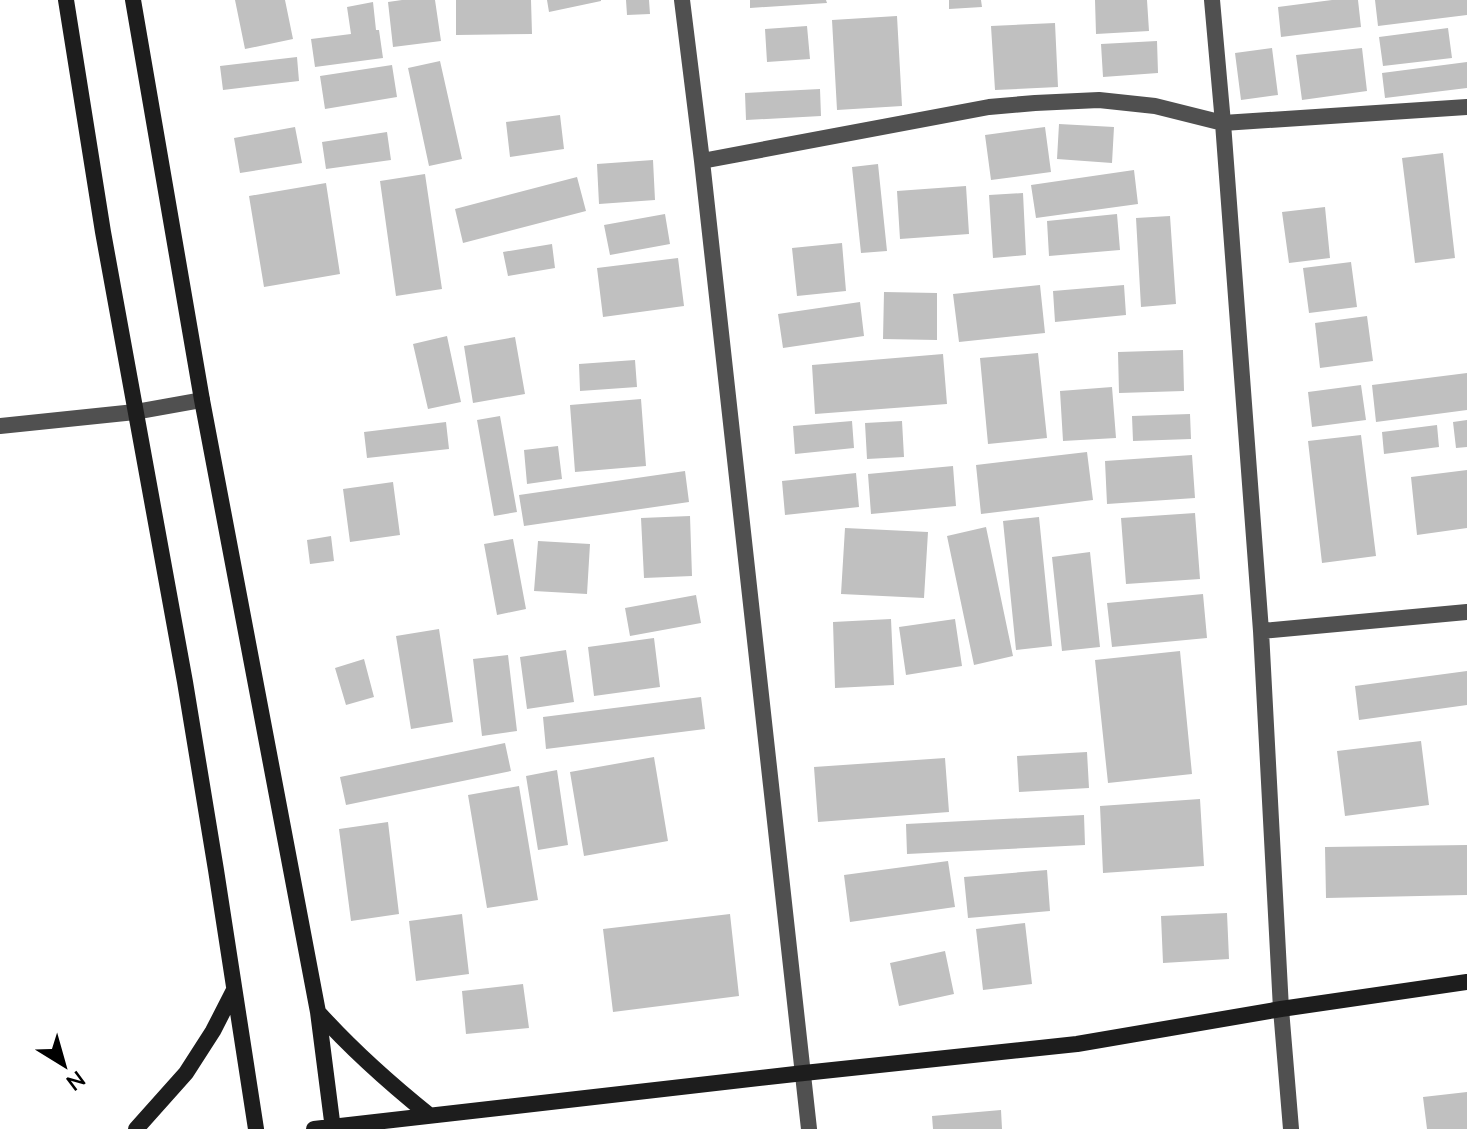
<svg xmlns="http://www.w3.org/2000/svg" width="1467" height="1129" viewBox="0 0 1467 1129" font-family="'Nunito Sans',sans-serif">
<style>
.building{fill:#c0c0c0}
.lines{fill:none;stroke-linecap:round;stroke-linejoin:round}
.street{stroke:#505050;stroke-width:16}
.secondary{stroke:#1d1d1d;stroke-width:16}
</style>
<rect width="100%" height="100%" fill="#fff"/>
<path class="building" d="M235 0H285L293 39 245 49Z
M402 0H435L441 41 393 47 388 2Z
M456 0H531L532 34 456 35Z
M547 0H601V1L549 12Z
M626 0H649L650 14 627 15Z
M750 0H826L827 3 750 8Z
M949 0H981L982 7 949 9Z
M1095 0H1147L1149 31 1096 34Z
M1332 0H1358L1361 27 1281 37 1278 7Z
M1375 0H1467V15L1378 26Z
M373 2 376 30H379L383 58 315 67 311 39 351 34 347 7Z
M897 16 902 106 837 110 832 20Z
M1055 23 1058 87 995 90 991 26Z
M807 26 810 59 767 62 765 29Z
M1448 28 1452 58 1383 66 1379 37Z
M1157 41 1158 73 1103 77 1101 44Z
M1272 48 1278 95 1241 100 1235 53Z
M1362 48 1367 91 1302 100 1296 55Z
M297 57 299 81 223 90 220 66Z
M440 61 462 159 429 166 408 68Z
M1467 62V88L1385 98 1382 73Z
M392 65 397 97 325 109 320 76Z
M820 89 821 116 746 120 745 93Z
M560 115 564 149 510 157 506 122Z
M1059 124 1114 127 1112 163 1057 159Z
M295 127 302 163 240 173 234 138Z
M1045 127 1051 172 991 180 985 135Z
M387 132 391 160 326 169 322 142Z
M1443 153 1455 258 1415 263 1402 158Z
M653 160 655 200 599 204 597 164Z
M878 164 887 251 861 253 852 167Z
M1134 170 1138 204 1036 218 1031 185Z
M425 174 442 289 396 296 380 181Z
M577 177 586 211 463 243 455 209Z
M326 183 340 274 264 287 249 196Z
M966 186 969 234 900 239 897 191Z
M1023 193 1026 255 993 258 989 195Z
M1325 207 1330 258 1289 263 1282 212Z
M665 214 670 244 610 255 604 225Z
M1117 214 1120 250 1049 256 1047 221Z
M1170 216 1176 304 1141 307 1136 218Z
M842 243 846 291 797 296 792 248Z
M552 244 555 268 508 276 503 252Z
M678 258 684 306 603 317 597 268Z
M1351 262 1357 307 1309 313 1303 268Z
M1040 285 1045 333 959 342 953 294Z
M1124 285 1126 315 1055 322 1053 291Z
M884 292 937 293V340L883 339Z
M860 302 864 336 783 348 778 314Z
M1367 316 1373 361 1320 368 1315 323Z
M447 336 461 402 428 409 413 344Z
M515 337 525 394 473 403 464 346Z
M1183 350 1184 391 1119 393 1118 352Z
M1038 353 1047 438 988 444 980 358Z
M943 354 947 404 815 414 812 365Z
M635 360 637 387 580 391 579 364Z
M1467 373V410L1376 422 1372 385Z
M1361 385 1366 420 1312 427 1308 392Z
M1112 387 1116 438 1063 441 1060 391Z
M641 399 646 466 575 472 570 405Z
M1190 414 1191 439 1133 441 1132 416Z
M500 416 517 512 494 516 477 420Z
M1467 420V447L1456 448 1453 422Z
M852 421 854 448 795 454 793 426Z
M902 421 904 457 867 459 865 423Z
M446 422 449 449 367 458 364 432Z
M1437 425 1439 447 1384 454 1382 432Z
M1361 435 1376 556 1322 563 1308 441Z
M558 446 562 479 527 484 524 450Z
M1087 452 1093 500 981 514 976 465Z
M1192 455 1195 498 1107 504 1105 461Z
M953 466 956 506 871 514 868 474Z
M1467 470V528L1417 535 1411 477Z
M685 471 689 502 524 526 519 495Z
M856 473 859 507 785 515 782 481Z
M393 482 400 535 350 542 343 489Z
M1195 513 1200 579 1126 584 1121 518Z
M690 516 692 576 644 578 641 518Z
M1039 517 1052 646 1016 650 1003 521Z
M986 527 1013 656 974 665 947 536Z
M845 528 928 532 924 598 841 594Z
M331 536 334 561 310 564 307 540Z
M513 539 526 609 497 615 484 544Z
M538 541 590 544 587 594 534 591Z
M1090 552 1100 647 1062 651 1052 557Z
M1203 594 1207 638 1112 647 1107 603Z
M696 595 701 623 630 636 625 608Z
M891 619 894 685 835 688 833 622Z
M955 619 962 666 906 675 899 627Z
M439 629 453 722 411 729 396 636Z
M654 638 660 687 594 696 588 647Z
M566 650 574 702 527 709 520 657Z
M1180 651 1192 774 1108 783 1095 660Z
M508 655 517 731 482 736 473 659Z
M364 659 374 697 346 705 335 668Z
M1467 671V705L1359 720 1355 686Z
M701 697 705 729 546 749 543 717Z
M1421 741 1429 805 1345 816 1337 751Z
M505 743 511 771 346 805 340 777Z
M1087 752 1089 788 1019 792 1017 756Z
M654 757 668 841 584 856 570 772Z
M945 758 949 812 818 822 814 767Z
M557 770 568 845 538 850 526 776Z
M519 786 538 900 487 908 468 795Z
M1200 799 1204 866 1103 873 1100 806Z
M1084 815 1085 845 907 854 906 824Z
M388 822 399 914 351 921 339 829Z
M1467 845V895L1326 898 1325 847Z
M948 861 955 907 850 922 844 875Z
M1047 870 1050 911 968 918 964 877Z
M1227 913 1229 959 1163 963 1161 916Z
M462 914 469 974 416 981 409 921Z
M730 914 739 996 613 1012 603 929Z
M1025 923 1032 984 983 990 976 929Z
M945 951 954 994 899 1006 890 963Z
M523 984 529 1028 466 1034 462 991Z
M1467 1092V1129H1427L1423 1097Z
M1001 1110 1002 1129H933L932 1116Z"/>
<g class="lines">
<path class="street" d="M682 0 702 161 809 1129
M1212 0 1223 123 1261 631 1281 1009 1291 1129
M702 161 989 107 1035 103 1099 100 1155 106 1223 123 1467 107
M0 426 135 412 202 400
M1261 631 1467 612"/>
<path class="secondary" d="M66 0 103 232 185 682 216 870 256 1129
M133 0 202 400 318 1012 333 1129
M318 1012C353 1051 388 1082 429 1115
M136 1129 186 1073 213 1031 233 992
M314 1129 804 1073 1077 1044 1281 1009 1467 982"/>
</g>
<g transform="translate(64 1065) rotate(143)" stroke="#ffffff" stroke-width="6" paint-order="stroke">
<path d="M0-6L14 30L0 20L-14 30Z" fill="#000000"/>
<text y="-12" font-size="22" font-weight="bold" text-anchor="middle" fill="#000000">N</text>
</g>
</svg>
